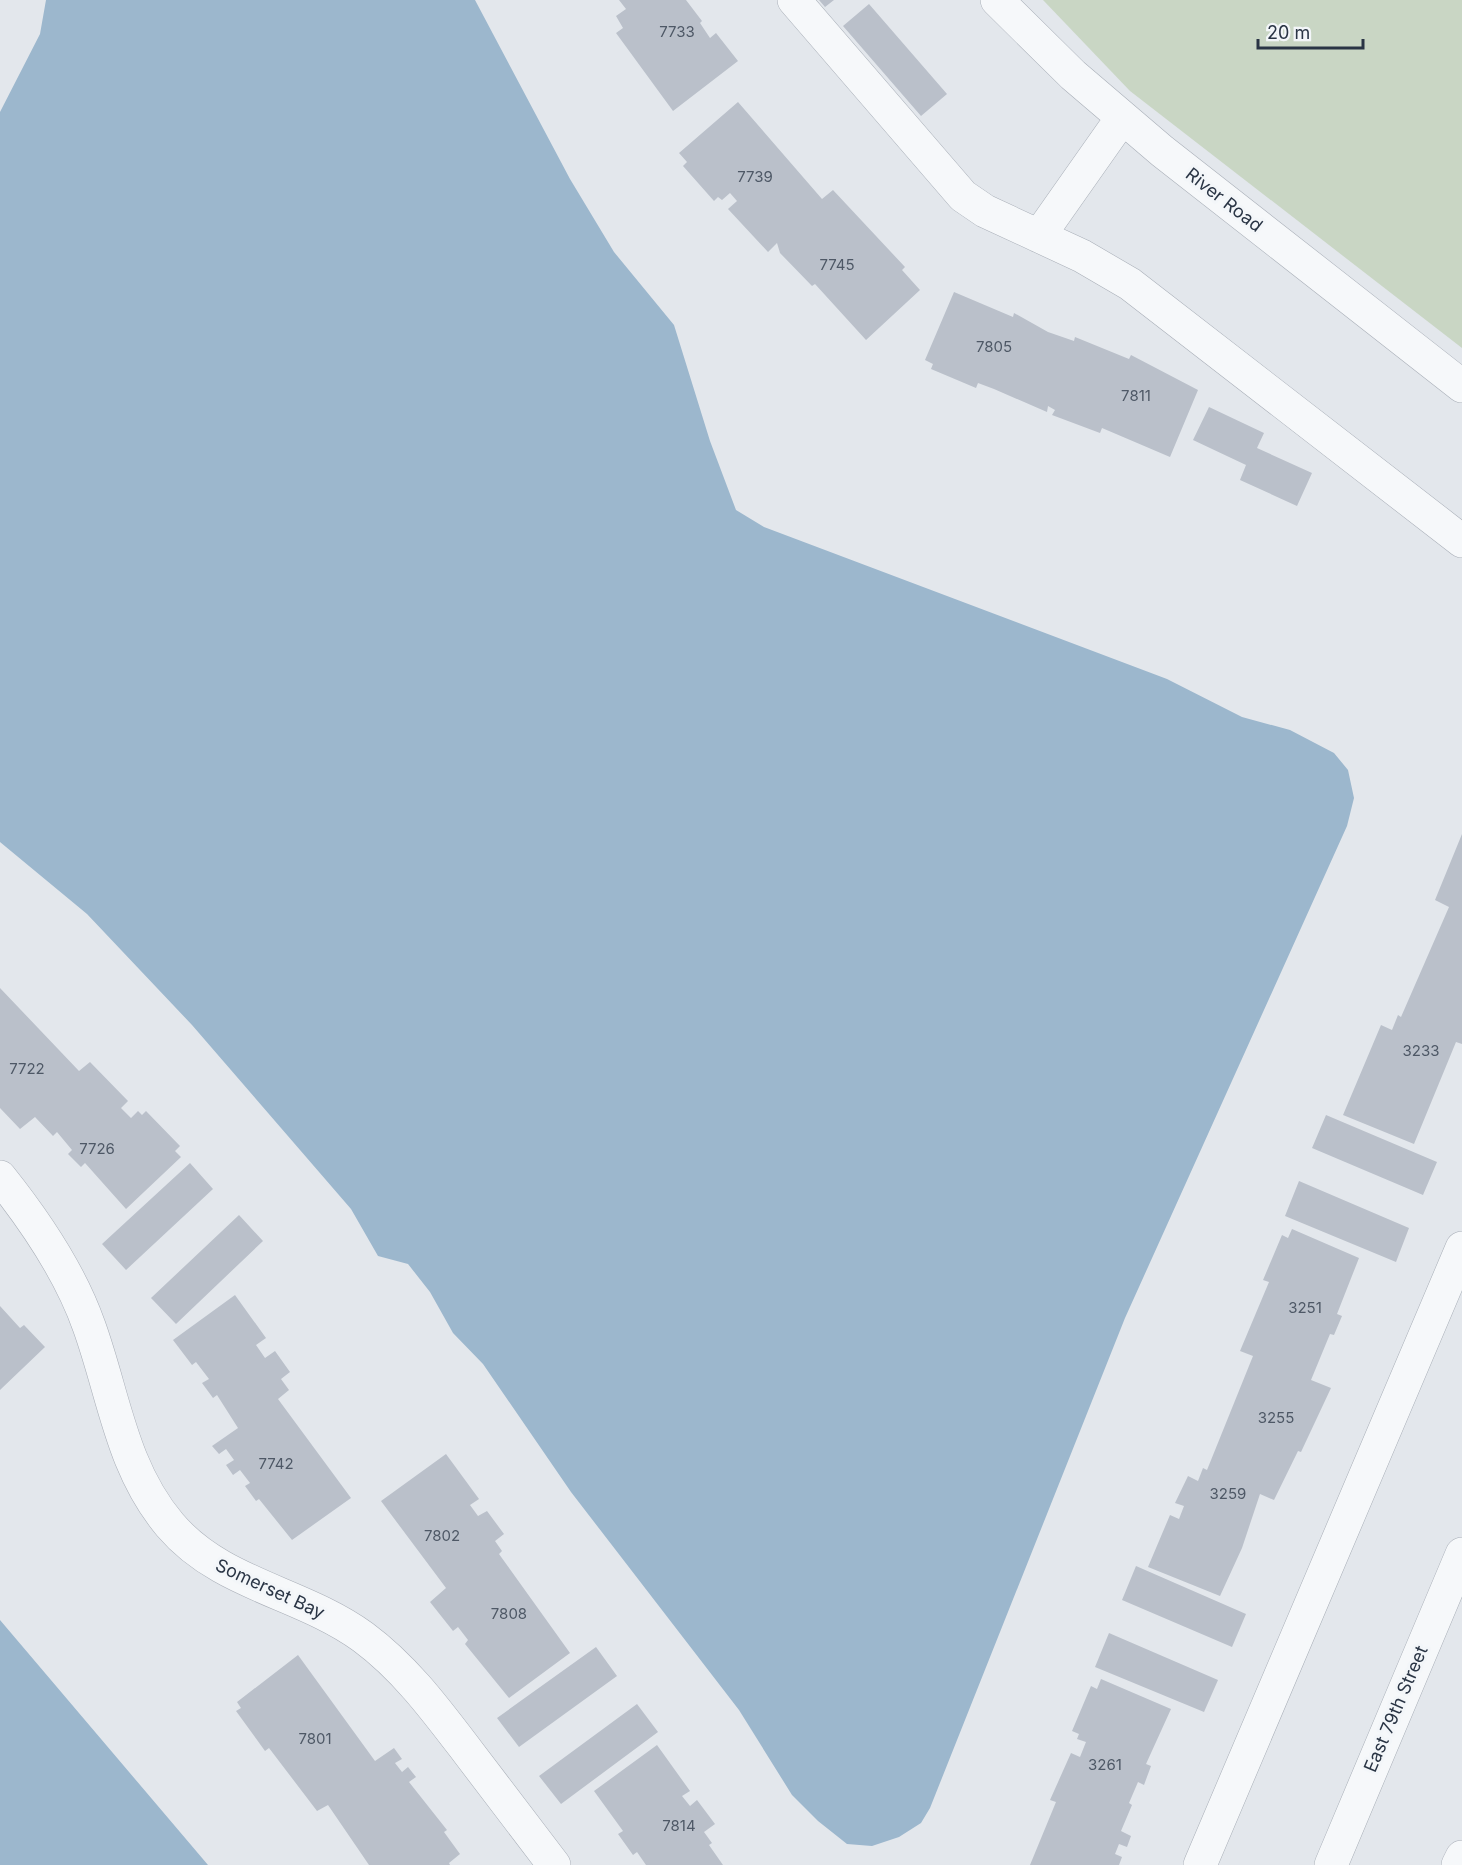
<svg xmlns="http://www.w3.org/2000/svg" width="1462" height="1865" viewBox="0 0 1462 1865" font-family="Inter,sans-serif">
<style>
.green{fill:#c9d6c4}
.water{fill:#9cb7cd}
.building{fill:#bac0ca}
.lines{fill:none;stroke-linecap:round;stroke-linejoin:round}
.minor-casing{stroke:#a8aeb7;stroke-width:34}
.minor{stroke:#f6f8fa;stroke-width:33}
.labels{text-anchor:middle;stroke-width:6;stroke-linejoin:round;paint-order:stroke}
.number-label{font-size:15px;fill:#4e5866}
.street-label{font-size:18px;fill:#2a3545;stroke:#f3f6f9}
</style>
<rect width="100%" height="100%" fill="#e3e7ec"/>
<path class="green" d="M1043 0H1462V348L1130 91Z"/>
<path class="water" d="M46 0H475L570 179 614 252 674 325 710 441 736 510 764 527 1167 679 1242 717 1290 730 1334 753 1348 770 1354 798 1347 826 1125 1318 930 1808 921 1823 899 1837 872 1846 847 1844 818 1821 792 1795 739 1710 571 1492 483 1364 453 1333 430 1292 408 1264 378 1256 351 1209 192 1025 87 914 0 842V112L40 34Z
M0 1620 208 1865H0Z"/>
<path class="building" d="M619 0H686L702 21 700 23 710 38 716 33 738 61 673 111 616 33 623 28 616 16 626 9Z
M819 0H834L825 7Z
M869 4 947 94 921 116 843 26Z
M738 102 822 199 833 190 905 267 902 270 920 290 866 340 815 284 812 286 780 253 777 243 768 252 728 209 737 201 730 193 722 200 718 197 714 201 683 166 687 162 679 153Z
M954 292 1013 317 1014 313 1048 332 1074 341 1075 337 1129 359 1131 355 1198 390 1170 457 1102 428 1100 433 1052 415 1055 410 1048 406 1047 412 994 389 978 383 976 388 931 369 933 364 925 360Z
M1209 407 1264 433 1257 448 1312 473 1297 506 1240 480 1246 465 1193 440Z
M1462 834V1044L1456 1042 1414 1144 1343 1115 1381 1025 1392 1030 1398 1015 1401 1017 1449 907 1435 900Z
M0 988 79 1071 90 1062 128 1101 121 1108 131 1118 138 1111 142 1115 146 1111 180 1146 175 1151 181 1157 126 1209 85 1163 81 1167 68 1154 72 1150 57 1132 53 1136 35 1117 20 1129 0 1108Z
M1326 1115 1437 1162 1423 1195 1312 1148Z
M190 1163 213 1189 126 1270 102 1244Z
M1299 1181 1409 1228 1396 1262 1285 1216Z
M239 1215 263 1241 176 1324 151 1298Z
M1292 1229 1359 1258 1337 1314 1342 1316 1334 1335 1330 1334 1311 1380 1331 1388 1301 1452 1298 1451 1274 1500 1260 1494 1242 1548 1220 1596 1148 1567 1170 1515 1179 1519 1184 1506 1175 1503 1188 1476 1198 1481 1203 1468 1207 1470 1253 1356 1240 1351 1269 1282 1263 1280 1282 1235 1288 1238Z
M235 1295 266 1338 256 1345 265 1358 275 1351 290 1372 281 1379 289 1390 278 1399 351 1498 292 1540 259 1499 256 1501 245 1486 250 1483 240 1470 233 1475 226 1465 234 1460 226 1449 219 1454 212 1446 238 1428 217 1395 213 1398 202 1383 209 1379 196 1362 192 1365 173 1340Z
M0 1306 20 1328 24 1325 45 1347 0 1390Z
M446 1454 479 1499 470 1505 478 1516 487 1511 504 1534 495 1541 502 1551 499 1554 570 1653 509 1698 465 1644 468 1640 458 1627 453 1631 430 1602 446 1588 381 1501Z
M1136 1566 1246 1614 1232 1647 1122 1600Z
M1109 1633 1218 1680 1204 1712 1095 1667Z
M596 1647 617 1676 519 1747 497 1718Z
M298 1655 375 1761 394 1748 402 1759 395 1763 402 1772 408 1767 416 1777 409 1782 447 1830 444 1832 460 1854 449 1863 450 1865H369L328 1805 317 1811 269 1748 265 1751 236 1711 241 1708 237 1702Z
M1101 1679 1171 1709 1146 1764 1151 1766 1144 1785 1138 1782 1129 1803 1132 1805 1121 1831 1131 1836 1127 1847 1119 1844 1115 1854 1122 1857 1119 1865H1030L1056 1802 1050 1800 1071 1753 1080 1757 1086 1742 1077 1739 1079 1734 1072 1731 1091 1686 1097 1689Z
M637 1704 658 1732 561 1804 539 1776Z
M657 1745 690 1791 682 1796 690 1806 697 1800 715 1824 704 1832 712 1843 709 1845 723 1865H646L637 1852 633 1855 618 1834 623 1831 594 1791Z"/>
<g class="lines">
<defs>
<path id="minor" d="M794 0 963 196 985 211 1082 256 1130 284 1462 541
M997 0 1073 75 1162 151 1462 386
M1039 236 1122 118
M0 1177C36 1222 70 1272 89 1326 114 1395 121 1467 170 1525 221 1585 301 1592 363 1637 405 1668 436 1710 468 1752 496 1789 525 1827 554 1865
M1200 1865 1462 1248
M1331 1865 1462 1554
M1458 1865 1462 1857"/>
</defs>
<use href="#minor" class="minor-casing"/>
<use href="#minor" class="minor"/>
</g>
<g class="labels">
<g class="number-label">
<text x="677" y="37">7733</text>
<text x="755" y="182">7739</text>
<text x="837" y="270">7745</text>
<text x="994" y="352">7805</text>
<text x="1136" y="401">7811</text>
<text x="1421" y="1056">3233</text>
<text x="27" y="1074">7722</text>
<text x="97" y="1154">7726</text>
<text x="1305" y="1313">3251</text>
<text x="1276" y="1423">3255</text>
<text x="276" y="1469">7742</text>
<text x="1228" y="1499">3259</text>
<text x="442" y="1541">7802</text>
<text x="509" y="1619">7808</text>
<text x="315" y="1744">7801</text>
<text x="1105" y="1770">3261</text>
<text x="679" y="1831">7814</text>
</g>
<g class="street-label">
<text transform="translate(1224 200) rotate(38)" y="6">River Road</text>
<text transform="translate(270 1589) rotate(25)" y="6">Somerset Bay</text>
<text transform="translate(1396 1709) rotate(-67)" y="6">East 79th Street</text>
</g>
</g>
<path d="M1258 39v9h105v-9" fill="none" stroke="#2a3545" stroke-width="3"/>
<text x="1267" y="39" font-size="18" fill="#2a3545" stroke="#f3f6f9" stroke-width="4.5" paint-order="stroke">20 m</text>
</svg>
